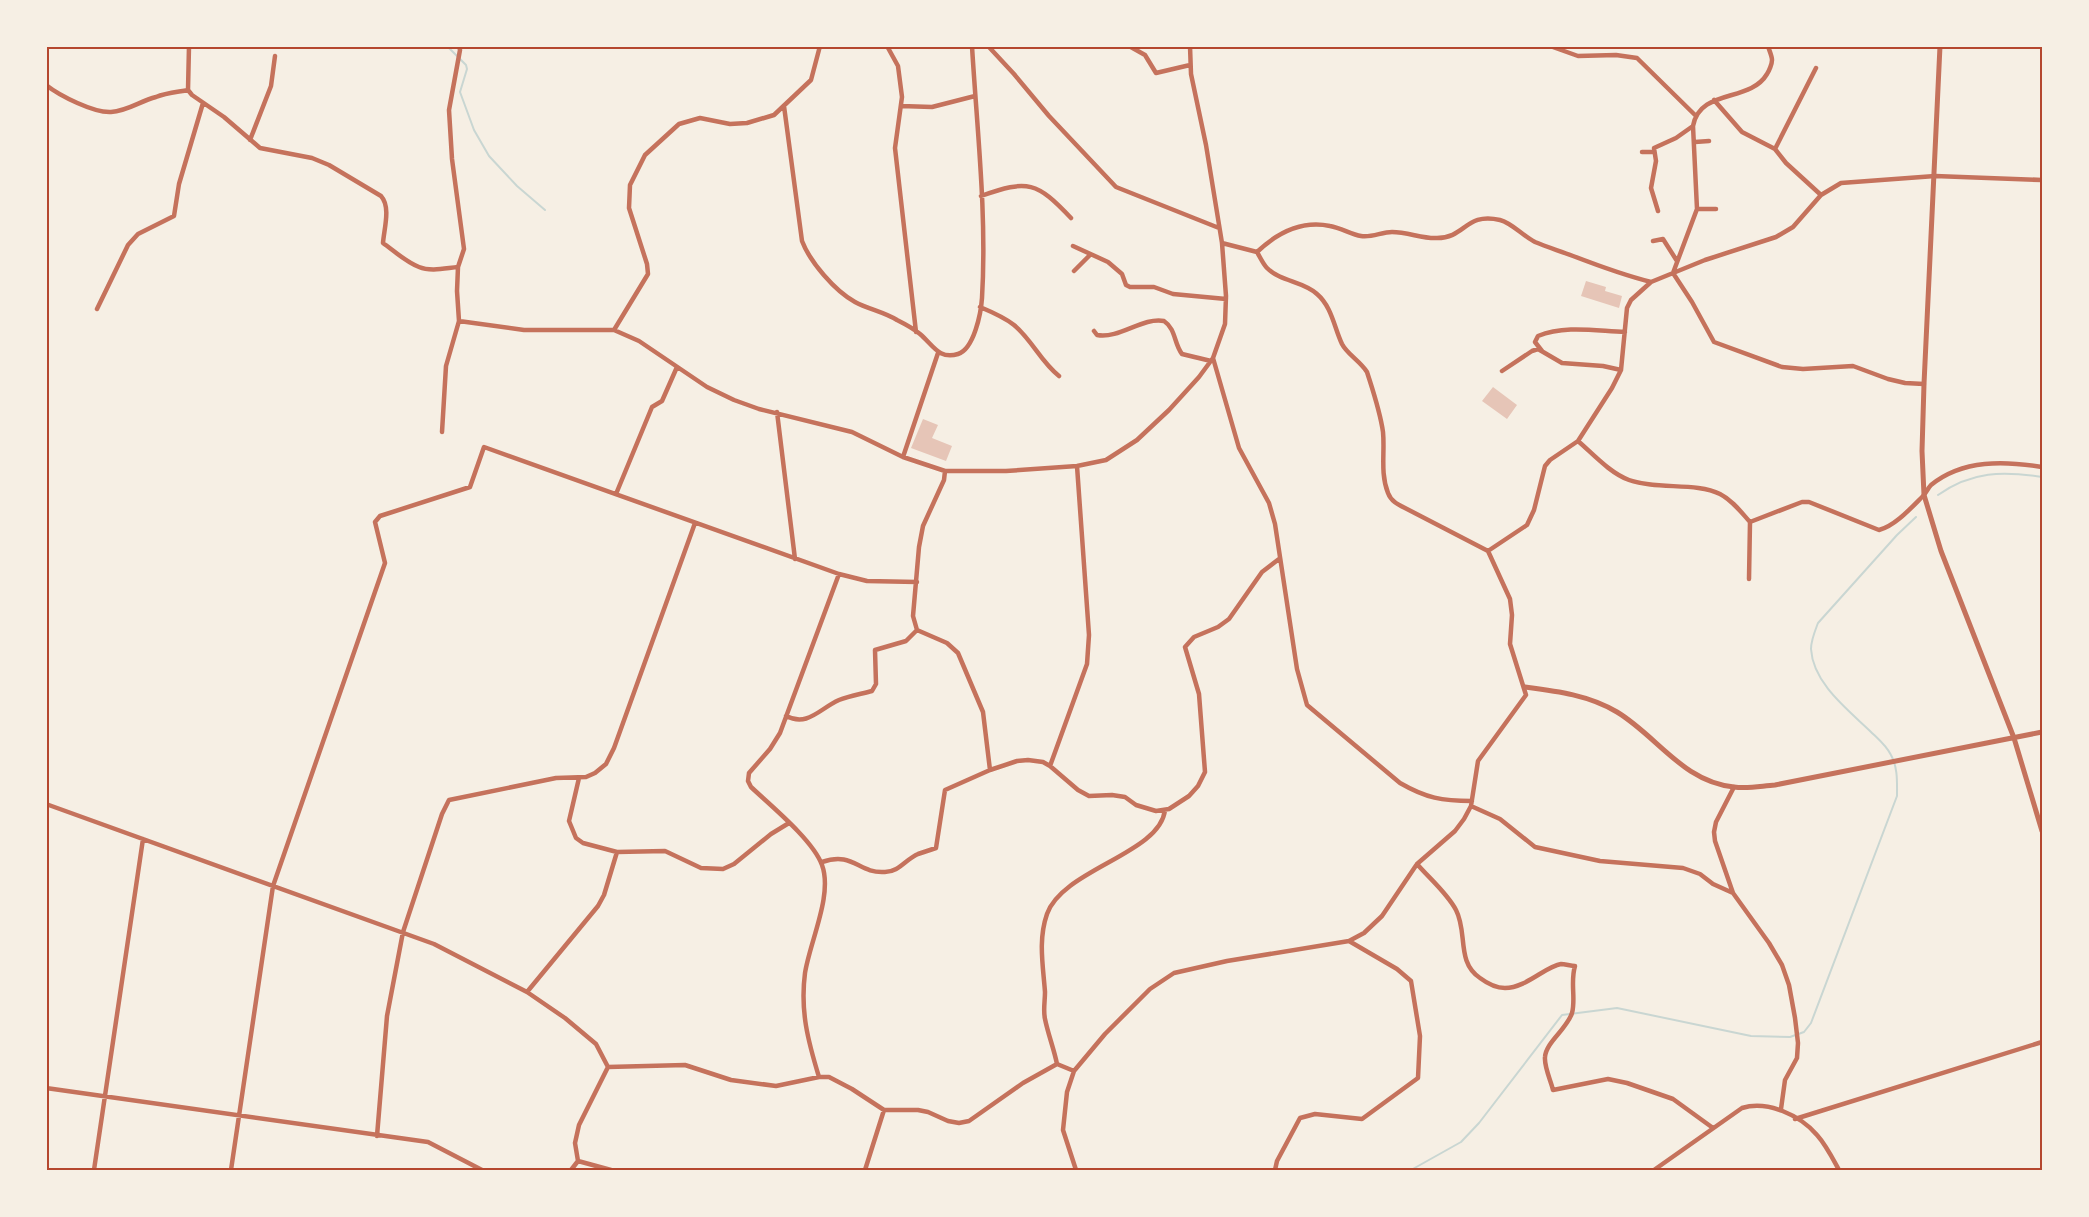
<svg xmlns="http://www.w3.org/2000/svg" width="2089" height="1217" viewBox="0 0 2089 1217" font-family="'Fira Sans',sans-serif">
<style>
.lines{fill:none;stroke-linecap:round;stroke-linejoin:round}
.stream{stroke:#c9d6d2;stroke-width:2}
.building{fill:#e6c5b7}
.minor{stroke:#c5725c;stroke-width:4.5}
.tertiary{stroke:#c5725c;stroke-width:5}
.neatline{fill:none;stroke:#b5482f;stroke-width:2}
</style>
<rect width="100%" height="100%" fill="#f6efe4"/>
<g class="lines">
<path class="stream" d="M447 46 466 65 467 69 460 92 474 130 489 156 517 186 545 210
M1938 495C1972 471 2003 471 2042 477
M1411 1170 1461 1142 1479 1123 1562 1015 1617 1008 1751 1036 1790 1037 1804 1032 1811 1023 1897 796C1897 782 1898 768 1891 755 1886 745 1877 738 1870 731 1847 709 1813 683 1811 649 1811 640 1815 631 1818 623L1897 535 1916 517"/>
</g>
<path class="building" d="M1586 281 1606 287 1605 291 1622 296 1619 308 1581 296Z
M1493 387 1517 405 1507 419 1482 401Z
M923 419 938 425 932 438 952 446 946 461 911 448Z"/>
<g class="lines">
<path class="minor" d="M189 46 188 90 192 95 224 117 260 148 312 158 329 165 381 196C391 207 384 229 383 243 394 251 406 262 419 267 431 272 446 268 458 267
M887 46 898 66 902 97 895 148 916 332
M988 46 1014 74 1049 116 1116 187 1219 228
M1129 46 1145 55 1156 73 1190 65
M1550 46 1578 56 1616 55 1637 58 1695 115
M1768 46C1769 50 1772 56 1772 60 1772 64 1769 71 1767 74 1750 103 1700 88 1693 126L1697 209 1673 273 1692 302 1714 342 1782 367 1803 369 1853 366 1888 379 1905 383 1924 384
M46 85C60 96 94 113 111 112 128 111 140 101 156 97 166 93 178 92 188 90
M1714 100 1742 132 1775 149 1786 163 1821 195
M784 106 802 241C810 262 835 291 855 302 868 309 884 312 897 320 905 324 914 329 920 334 933 345 939 360 958 354 974 349 981 313 982 298 987 214 977 130 972 46
M901 106 932 107 975 96
M250 140 271 86 275 56
M1695 142 1709 141
M1775 149 1816 68
M1642 152H1653
M981 196C1028 179 1037 182 1071 218
M1697 209H1716
M1658 211 1651 188 1656 161 1654 148 1676 138 1693 126
M1653 241 1663 239 1677 261
M1073 246 1108 262 1122 274 1126 285 1130 287H1154L1173 294 1226 299
M1257 252C1277 233 1301 220 1330 226 1341 228 1351 234 1361 236 1371 238 1382 232 1392 232 1408 232 1423 239 1437 238 1466 238 1465 212 1500 220 1512 223 1523 236 1535 242 1547 247 1560 251 1573 256 1599 266 1623 275 1651 282
M1074 271 1090 255
M980 307C992 312 1004 317 1014 325 1032 340 1041 362 1059 376
M97 309 128 245 138 234 174 216 179 184 203 103
M459 321 524 330H614L639 341 707 387 734 400 759 409 852 432 903 457 945 471H1006L1077 466 1106 460 1137 440 1169 410 1199 377 1213 358 1225 324 1226 296 1222 243 1206 145 1191 74 1190 46
M614 330 648 274 647 264 629 208 630 185 645 155 679 124 700 118 730 124 747 123 774 115 811 80 820 46
M1094 331 1097 335C1120 339 1142 317 1164 321 1176 329 1174 344 1182 354L1211 361
M1542 351 1535 342 1538 336C1565 325 1596 331 1625 332
M1213 358 1239 448 1269 503 1275 524 1297 669 1307 705 1400 783C1426 798 1442 801 1472 801
M1502 371 1532 351 1538 349 1562 363 1603 366 1621 370
M777 412 795 559
M442 432 446 366 459 321 457 291 458 267 464 249 452 159 449 110 460 50 459 46
M1578 441C1593 454 1610 473 1629 480 1657 490 1696 482 1720 494 1732 500 1741 512 1750 522L1802 502H1809L1879 530C1895 526 1911 508 1923 496 1926 493 1928 488 1931 485 1963 459 2005 461 2042 467
M903 457 938 353
M616 494 652 407 662 401 677 367
M1488 551 1527 525 1534 510 1545 466 1550 460 1578 441 1612 388 1621 370 1627 308 1631 300 1651 282 1705 260 1776 237 1793 227 1821 195 1841 183 1935 176 2042 180
M1749 579 1750 522
M917 630 947 643 958 653 983 712 990 770
M917 630 913 616 919 547 923 526 944 480 945 471
M786 716C808 727 819 709 839 700 849 696 861 694 872 691L876 684 875 650 906 641 917 630
M1050 766 1087 664 1089 635 1077 466
M579 778 569 821 576 838 583 843 617 852 665 851 701 868 723 869 734 864 771 834 789 823
M1734 787 1716 822 1714 832 1715 841 1733 893 1769 943 1782 965 1789 985 1795 1018 1798 1043 1797 1058 1785 1080 1781 1109
M46 804 434 944 527 992 565 1018 596 1044 608 1067
M1471 806 1500 819 1535 847 1600 861 1683 868 1700 874 1713 884 1733 893
M822 862C854 851 858 874 885 872 899 872 906 859 918 854 924 852 930 850 936 848L945 790 990 770 1017 761 1028 760 1043 762 1050 766 1078 790 1089 796 1112 795 1125 797 1136 805 1156 811 1169 809 1189 796 1198 786 1205 772 1199 694 1185 647 1194 637 1218 627 1229 619 1262 572 1279 559
M1417 864C1430 879 1447 893 1456 910 1468 933 1456 962 1480 978 1488 984 1495 988 1505 988 1526 988 1546 966 1561 964 1565 964 1571 966 1575 966 1570 982 1576 999 1572 1013 1567 1029 1546 1042 1545 1057 1544 1067 1551 1081 1553 1090L1608 1079 1627 1083 1673 1099 1713 1128
M527 992 598 906 604 895 617 852
M1057 1064C1054 1049 1048 1034 1045 1019 1043 1011 1045 1001 1045 992 1043 965 1038 940 1047 914 1063 869 1160 854 1165 810
M608 1067 685 1065 731 1080 776 1086 819 1077H829L852 1089 884 1110H918L928 1112 948 1121 959 1123 969 1121 1023 1083 1057 1064 1074 1071
M819 1077C808 1041 800 1011 805 973 810 941 833 895 822 865 813 840 770 805 751 787L748 781 749 773 770 749 780 733 839 574
M46 1088 428 1142 482 1170
M1795 1119 2042 1042
M377 1136 387 1016 403 932 442 814 449 800 556 778 586 777 595 773 606 764 614 748 695 523
M578 1161 611 1170
M94 1170 143 839
M231 1170 273 886 385 563 375 522 380 516 470 487 484 447 839 574 867 581 917 582
M571 1170 578 1161 575 1143 579 1125 608 1067
M865 1170 884 1110
M1076 1170 1063 1130 1067 1092 1074 1071 1105 1034 1150 989 1174 973 1227 961 1349 941 1364 933 1382 916 1417 864 1455 831 1464 819 1471 806 1478 761 1526 695 1510 644 1512 615 1510 599 1488 551 1405 508C1397 504 1391 501 1388 493 1380 473 1385 452 1383 432 1380 411 1373 391 1367 372 1360 361 1347 354 1342 344 1334 327 1332 307 1317 294 1303 281 1281 282 1267 268 1263 264 1260 257 1257 252L1222 243
M1275 1170 1277 1161 1300 1118 1315 1114 1362 1119 1418 1078 1420 1036 1411 981 1397 969 1349 941
M1654 1170 1742 1108C1767 1100 1800 1115 1817 1135 1826 1145 1833 1159 1839 1170"/>
<path class="tertiary" d="M1940 46 1924 384 1922 451 1924 495 1941 551 2014 738 2042 831
M1525 687C1556 691 1589 695 1617 712 1657 736 1683 782 1734 787 1748 789 1761 786 1775 785L2042 732"/>
</g>
<rect width="2089" height="1217" fill="none" stroke="#f6efe4" stroke-width="96"/>
<rect x="48" y="48" width="1993" height="1121" class="neatline"/>
</svg>
